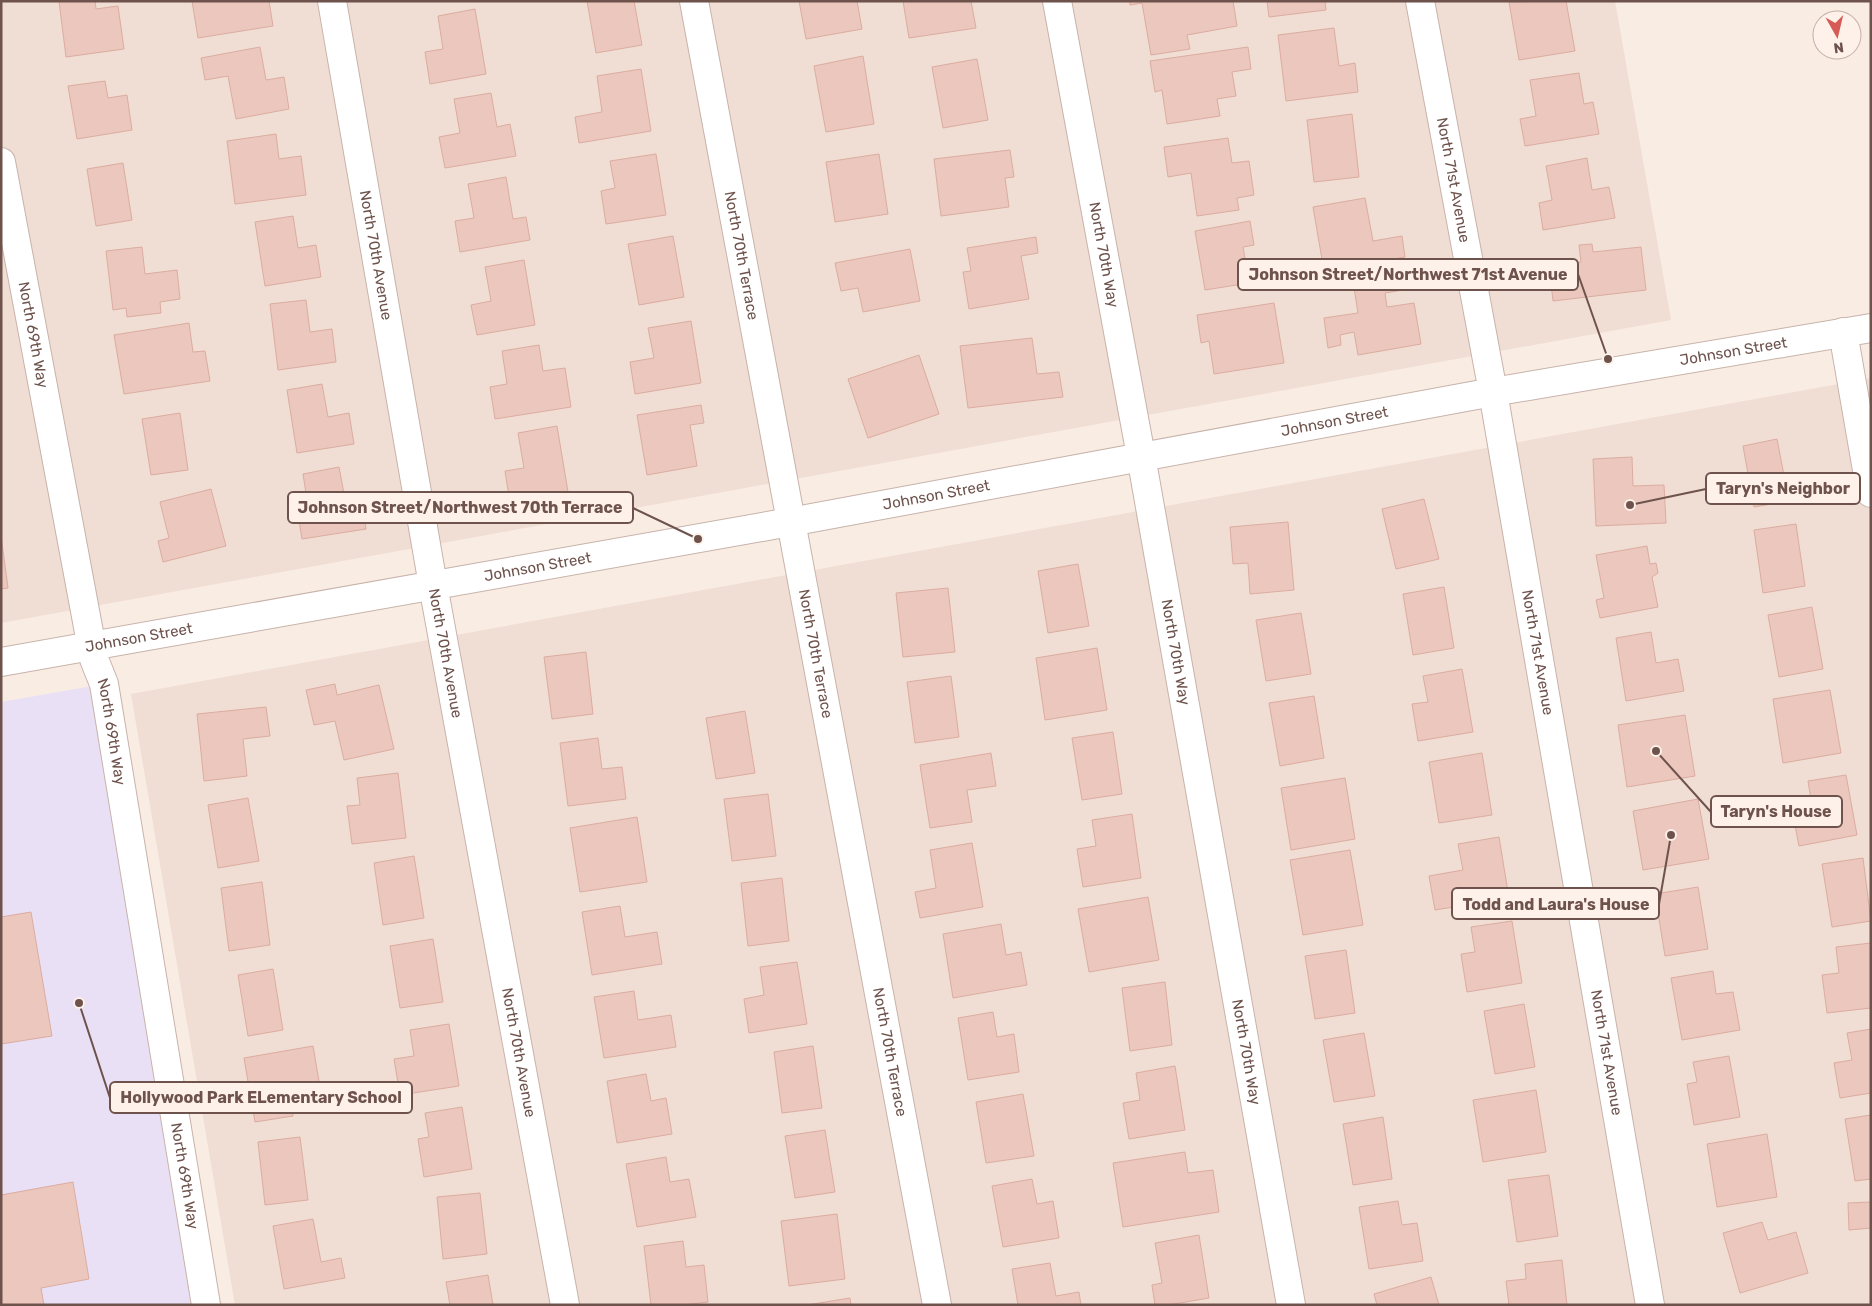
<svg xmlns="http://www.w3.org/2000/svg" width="1872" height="1306" viewBox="0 0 1872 1306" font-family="Rubik,sans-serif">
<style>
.residential{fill:#f0ddd3}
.education{fill:#e9e0f5}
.building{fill:#ebc7be;stroke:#dcaca0}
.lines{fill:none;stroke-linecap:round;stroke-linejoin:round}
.minor-casing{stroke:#c8b3ab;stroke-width:30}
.minor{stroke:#fff;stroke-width:28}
.labels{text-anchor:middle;stroke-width:4.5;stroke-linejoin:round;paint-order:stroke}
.street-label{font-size:15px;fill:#6e524c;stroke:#fdf1e9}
.leader{fill:none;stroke:#6e524c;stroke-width:2}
.callout-dot{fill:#6e524c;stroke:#fdf1e9;stroke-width:2}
.callout{fill:#fdf1e9;stroke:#6e524c;stroke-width:2}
.callout-label{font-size:16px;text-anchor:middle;font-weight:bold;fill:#6e524c}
</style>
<rect width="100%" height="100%" fill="#f9ece3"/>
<path class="residential" d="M1 1H1615L1671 320 1 623Z
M1871 378V1305H235L131 694Z"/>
<path class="education" d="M104 684 205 1305H1V702Z"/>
<path class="building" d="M59 1H95L96 9 118 6 124 49 66 57Z
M192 1H269L273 26 198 38Z
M587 1H634L642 45 596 53Z
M799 1H857L862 29 806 39Z
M903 1H971L976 28 909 38Z
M1130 1H1233L1237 26 1187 35 1190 49 1151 55 1142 3 1130 5Z
M1267 1H1325L1326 10 1269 17Z
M1566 1 1575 51 1519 60 1509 2Z
M475 9 486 74 430 84 425 52 443 49 438 16Z
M1334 28 1339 66 1355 63 1358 92 1286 101 1278 35Z
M260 47 266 80 284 77 289 109 236 119 228 76 205 80 201 58Z
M1248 47 1251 69 1232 72 1236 96 1217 99 1220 116 1167 124 1162 90 1155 92 1150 61Z
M863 56 874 124 826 132 814 66Z
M977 59 988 120 943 128 932 67Z
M641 69 651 131 579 143 575 117 602 112 597 76Z
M1579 73 1584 104 1593 102 1599 134 1525 146 1520 119 1536 116 1530 80Z
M105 81 108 98 127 95 132 130 77 139 68 86Z
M491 93 497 127 510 124 516 156 445 168 439 137 460 133 454 99Z
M1352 114 1359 177 1314 182 1307 120Z
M276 134 279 159 301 156 306 195 235 204 227 141Z
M1228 138 1232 163 1249 161 1254 195 1237 198 1239 210 1197 216 1191 173 1168 177 1164 147Z
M1010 150 1014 177 1005 178 1009 207 941 216 934 159Z
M656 154 666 215 606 224 601 191 615 188 610 161Z
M879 154 888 214 835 222 826 162Z
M1587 158 1592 190 1609 187 1615 218 1543 230 1539 203 1552 200 1546 166Z
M123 163 132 220 96 226 87 169Z
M506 177 513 219 526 217 530 240 460 252 455 221 474 218 468 184Z
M1365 198 1373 241 1402 236 1405 257 1324 271 1313 207Z
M293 216 298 248 316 245 321 277 265 286 255 222Z
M1250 221 1254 245 1243 247 1249 283 1205 290 1195 231Z
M673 236 684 297 639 305 628 244Z
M1036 237 1038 253 1021 256 1029 299 969 309 963 272 971 271 967 248Z
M1592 244 1593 252 1641 247 1646 290 1553 301 1549 266 1581 262 1579 245Z
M142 247 145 274 177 270 180 299 160 302 161 313 127 317 126 308 113 310 106 251Z
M910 249 920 301 863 312 858 288 841 291 835 263Z
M524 260 535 325 477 335 471 305 491 301 485 267Z
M1406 273 1409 289 1385 293 1387 307 1414 303 1421 344 1358 355 1354 332 1340 335 1341 345 1328 348 1324 318 1358 313 1353 281Z
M306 300 310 332 332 329 336 362 278 370 270 304Z
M1274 303 1284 363 1214 374 1209 341 1201 343 1197 315Z
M691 321 701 383 635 394 630 362 654 358 648 328Z
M189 323 193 352 205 351 210 381 124 394 114 335Z
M1032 338 1037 374 1059 372 1063 397 968 408 960 346Z
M539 345 543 371 565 368 571 407 495 419 490 387 507 384 502 351Z
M919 355 939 414 868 438 848 379Z
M322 384 328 417 349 413 354 444 297 453 287 390Z
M701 405 704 423 690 425 697 466 647 475 637 415Z
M180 413 188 470 151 475 142 419Z
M557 426 568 492 510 503 505 471 524 468 518 433Z
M1777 439 1789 501 1754 507 1743 446Z
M1632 457 1633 486 1664 485 1666 523 1596 526 1593 459Z
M339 467 345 499 361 497 366 529 302 539 298 515 309 513 303 474Z
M211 489 226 546 163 562 158 541 169 538 160 502Z
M1424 499 1439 559 1396 569 1382 509Z
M1288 522 1294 590 1250 594 1248 563 1233 564 1230 527Z
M1796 524 1805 586 1763 593 1754 530Z
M1 536 8 588 1 589Z
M1647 546 1650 564 1656 563 1658 573 1652 577 1658 607 1600 618 1596 600 1604 598 1596 555Z
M1078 564 1089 626 1048 633 1038 571Z
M1444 587 1454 648 1413 655 1403 594Z
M948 588 955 652 903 657 896 593Z
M1812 607 1823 669 1779 677 1768 615Z
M1301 613 1311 674 1266 681 1256 620Z
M1651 632 1656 663 1678 659 1684 691 1626 701 1616 638Z
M1097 648 1107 710 1045 720 1036 658Z
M586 652 593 714 552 719 544 657Z
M1462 669 1473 732 1418 741 1412 704 1428 702 1423 676Z
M951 676 959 737 915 743 907 682Z
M335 684 337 695 379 685 394 749 344 760 335 721 314 725 306 690Z
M1830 690 1841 753 1783 763 1773 699Z
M1314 696 1324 758 1280 766 1269 703Z
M266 707 270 736 243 739 247 776 204 781 197 714Z
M745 711 755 773 716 779 706 718Z
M1685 715 1695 776 1627 787 1618 725Z
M1113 732 1122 794 1082 800 1072 738Z
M598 738 602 769 622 767 626 799 568 806 560 743Z
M991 753 996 786 967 790 972 822 930 828 920 765Z
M1482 753 1492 815 1439 823 1429 762Z
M398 773 406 838 352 844 347 806 360 805 357 778Z
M1846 775 1857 835 1799 846 1792 810 1812 806 1808 781Z
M1345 778 1355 839 1291 850 1281 788Z
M768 794 776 856 732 861 724 799Z
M248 798 259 861 218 868 208 805Z
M1698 799 1709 859 1643 870 1633 811Z
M1132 814 1141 878 1083 887 1077 849 1096 846 1092 820Z
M637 817 647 882 580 892 570 828Z
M1499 837 1509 898 1435 910 1429 876 1463 870 1458 844Z
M972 843 983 907 920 918 915 892 936 888 930 850Z
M1350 850 1363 925 1303 935 1290 860Z
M414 856 424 918 383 925 374 863Z
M1863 858 1871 921 1832 927 1822 864Z
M782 878 789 941 748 946 741 883Z
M262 882 270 945 229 951 221 888Z
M1698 887 1708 949 1665 956 1655 894Z
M1148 897 1159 960 1089 972 1078 909Z
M620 906 625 937 657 932 662 964 592 975 582 912Z
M31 912 52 1036 1 1044V917Z
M1512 921 1522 983 1467 992 1461 954 1475 952 1471 927Z
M1001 924 1006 955 1021 952 1027 985 953 998 943 934Z
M433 939 443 1002 400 1008 390 946Z
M1871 943V1008L1827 1013 1822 975 1839 973 1836 947Z
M1346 950 1355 1013 1315 1019 1305 956Z
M797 962 807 1024 749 1033 744 999 764 995 760 967Z
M273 969 283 1030 248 1036 238 975Z
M1713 971 1716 994 1733 992 1740 1030 1682 1040 1671 978Z
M1165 982 1172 1045 1130 1051 1122 988Z
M634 991 638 1020 671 1015 676 1047 604 1058 594 997Z
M1524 1004 1535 1067 1495 1074 1484 1011Z
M993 1012 997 1037 1014 1034 1019 1072 968 1080 958 1018Z
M449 1024 459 1086 400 1095 394 1059 414 1056 410 1030Z
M1871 1029V1093L1840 1098 1834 1063 1852 1060 1847 1033Z
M1364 1033 1375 1096 1334 1102 1323 1040Z
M313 1046 321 1093 290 1098 293 1116 255 1122 244 1058Z
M813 1046 822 1108 782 1113 774 1052Z
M1729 1056 1740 1117 1694 1125 1687 1084 1697 1082 1693 1062Z
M1175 1066 1185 1130 1129 1139 1123 1103 1140 1100 1136 1073Z
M646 1074 651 1101 666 1098 672 1134 617 1143 607 1081Z
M1536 1090 1546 1152 1483 1162 1473 1100Z
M1023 1094 1034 1156 986 1163 976 1102Z
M462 1107 472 1169 424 1177 418 1139 429 1137 425 1113Z
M1871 1115V1179L1855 1181 1845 1119Z
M1383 1117 1392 1179 1353 1185 1343 1124Z
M825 1130 835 1192 795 1198 785 1136Z
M1767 1134 1777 1197 1717 1207 1707 1144Z
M300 1137 308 1200 265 1205 258 1142Z
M1185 1152 1188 1173 1213 1170 1219 1212 1123 1227 1113 1163Z
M666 1157 670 1182 689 1179 696 1217 637 1227 626 1164Z
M1549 1175 1558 1236 1517 1242 1508 1180Z
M1032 1179 1037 1204 1053 1201 1059 1238 1003 1247 992 1186Z
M73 1182 89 1279 41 1288 44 1305H1V1195Z
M480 1193 487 1254 443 1259 437 1197Z
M1398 1201 1402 1225 1417 1223 1423 1261 1369 1269 1359 1207Z
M1871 1202V1228L1849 1230 1848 1203Z
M837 1214 845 1279 789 1286 781 1221Z
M313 1219 321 1262 341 1258 345 1278 284 1289 273 1226Z
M1762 1222 1768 1240 1796 1232 1808 1273 1740 1293 1723 1233Z
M1199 1235 1209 1298 1168 1305H1155L1152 1285 1162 1283 1155 1243Z
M683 1241 686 1267 704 1265 708 1302 684 1305H651L644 1246Z
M1562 1260 1567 1305H1509L1506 1281 1526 1279 1525 1264Z
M1050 1263 1056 1296 1079 1292 1081 1305H1018L1012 1269Z
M488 1275 493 1305H450L446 1282Z
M1431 1277 1439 1305H1377L1374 1294Z
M850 1298 851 1305H807Z"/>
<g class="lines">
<defs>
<g id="minor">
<path id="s1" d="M332 1 433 585 565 1305"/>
<path id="s2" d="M694 1 937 1305"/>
<path id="s3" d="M1057 1 1141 456 1291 1305"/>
<path id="s4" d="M1420 1 1493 392 1650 1305"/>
<path id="s5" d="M1 162 94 659 104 684 206 1305"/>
<path d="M1843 332 1871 493"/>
<path id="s6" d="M1 662 790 522 1493 392 1871 328"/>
</g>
</defs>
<use href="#minor" class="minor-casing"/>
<use href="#minor" class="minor"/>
</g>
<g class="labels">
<g class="street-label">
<text dy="5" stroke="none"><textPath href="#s4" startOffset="182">North 71st Avenue</textPath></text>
<text dy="5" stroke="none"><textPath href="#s3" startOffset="258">North 70th Way</textPath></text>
<text dy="5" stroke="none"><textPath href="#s1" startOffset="258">North 70th Avenue</textPath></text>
<text dy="5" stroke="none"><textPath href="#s2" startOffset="259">North 70th Terrace</textPath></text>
<text dy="5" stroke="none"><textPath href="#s5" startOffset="176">North 69th Way</textPath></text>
<text dy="5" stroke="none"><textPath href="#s6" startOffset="1760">Johnson Street</textPath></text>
<text dy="5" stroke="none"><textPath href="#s6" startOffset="1355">Johnson Street</textPath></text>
<text dy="5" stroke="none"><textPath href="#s6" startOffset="950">Johnson Street</textPath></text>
<text dy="5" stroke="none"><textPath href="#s6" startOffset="545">Johnson Street</textPath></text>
<text dy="5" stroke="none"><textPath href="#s6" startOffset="140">Johnson Street</textPath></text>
<text dy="5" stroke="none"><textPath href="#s2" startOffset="664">North 70th Terrace</textPath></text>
<text dy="5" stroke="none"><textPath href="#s3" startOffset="662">North 70th Way</textPath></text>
<text dy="5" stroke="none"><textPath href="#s4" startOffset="662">North 71st Avenue</textPath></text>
<text dy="5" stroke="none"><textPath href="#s1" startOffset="662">North 70th Avenue</textPath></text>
<text dy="5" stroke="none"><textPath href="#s5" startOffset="581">North 69th Way</textPath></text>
<text dy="5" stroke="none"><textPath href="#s2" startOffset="1069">North 70th Terrace</textPath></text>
<text dy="5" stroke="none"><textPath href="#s3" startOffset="1068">North 70th Way</textPath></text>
<text dy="5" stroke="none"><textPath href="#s1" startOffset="1068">North 70th Avenue</textPath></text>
<text dy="5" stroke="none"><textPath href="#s4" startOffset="1068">North 71st Avenue</textPath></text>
<text dy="5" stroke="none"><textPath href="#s5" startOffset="1031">North 69th Way</textPath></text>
</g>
</g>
<path class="leader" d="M1608 359L1578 274M1630 505L1706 489M698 539L633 508M1656 751L1711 812M1671 835L1659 904M79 1003L110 1098"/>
<g class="callout-dot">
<circle cx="1608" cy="359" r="5"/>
<circle cx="1630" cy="505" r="5"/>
<circle cx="698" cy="539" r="5"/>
<circle cx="1656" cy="751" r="5"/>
<circle cx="1671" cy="835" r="5"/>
<circle cx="79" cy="1003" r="5"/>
</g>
<g class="callout">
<rect x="1238" y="259" width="340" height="31" rx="5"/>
<rect x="1706" y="473" width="154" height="31" rx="5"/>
<rect x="288" y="492" width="345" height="31" rx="5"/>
<rect x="1711" y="796" width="131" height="31" rx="5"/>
<rect x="1452" y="888" width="207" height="31" rx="5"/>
<rect x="110" y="1082" width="302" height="31" rx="5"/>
</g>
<g class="callout-label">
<text x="1408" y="280">Johnson Street/Northwest 71st Avenue</text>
<text x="1783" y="494">Taryn's Neighbor</text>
<text x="460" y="513">Johnson Street/Northwest 70th Terrace</text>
<text x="1776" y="817">Taryn's House</text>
<text x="1556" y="910">Todd and Laura's House</text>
<text x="261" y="1103">Hollywood Park ELementary School</text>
</g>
<rect width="1872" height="1306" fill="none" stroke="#6e524c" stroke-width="5"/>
<g transform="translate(1837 35) rotate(172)"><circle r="24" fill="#fdf1e9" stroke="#c4b1aa"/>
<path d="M0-4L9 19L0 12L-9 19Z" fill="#d65a56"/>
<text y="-8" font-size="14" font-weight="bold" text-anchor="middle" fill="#6e524c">N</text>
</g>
</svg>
